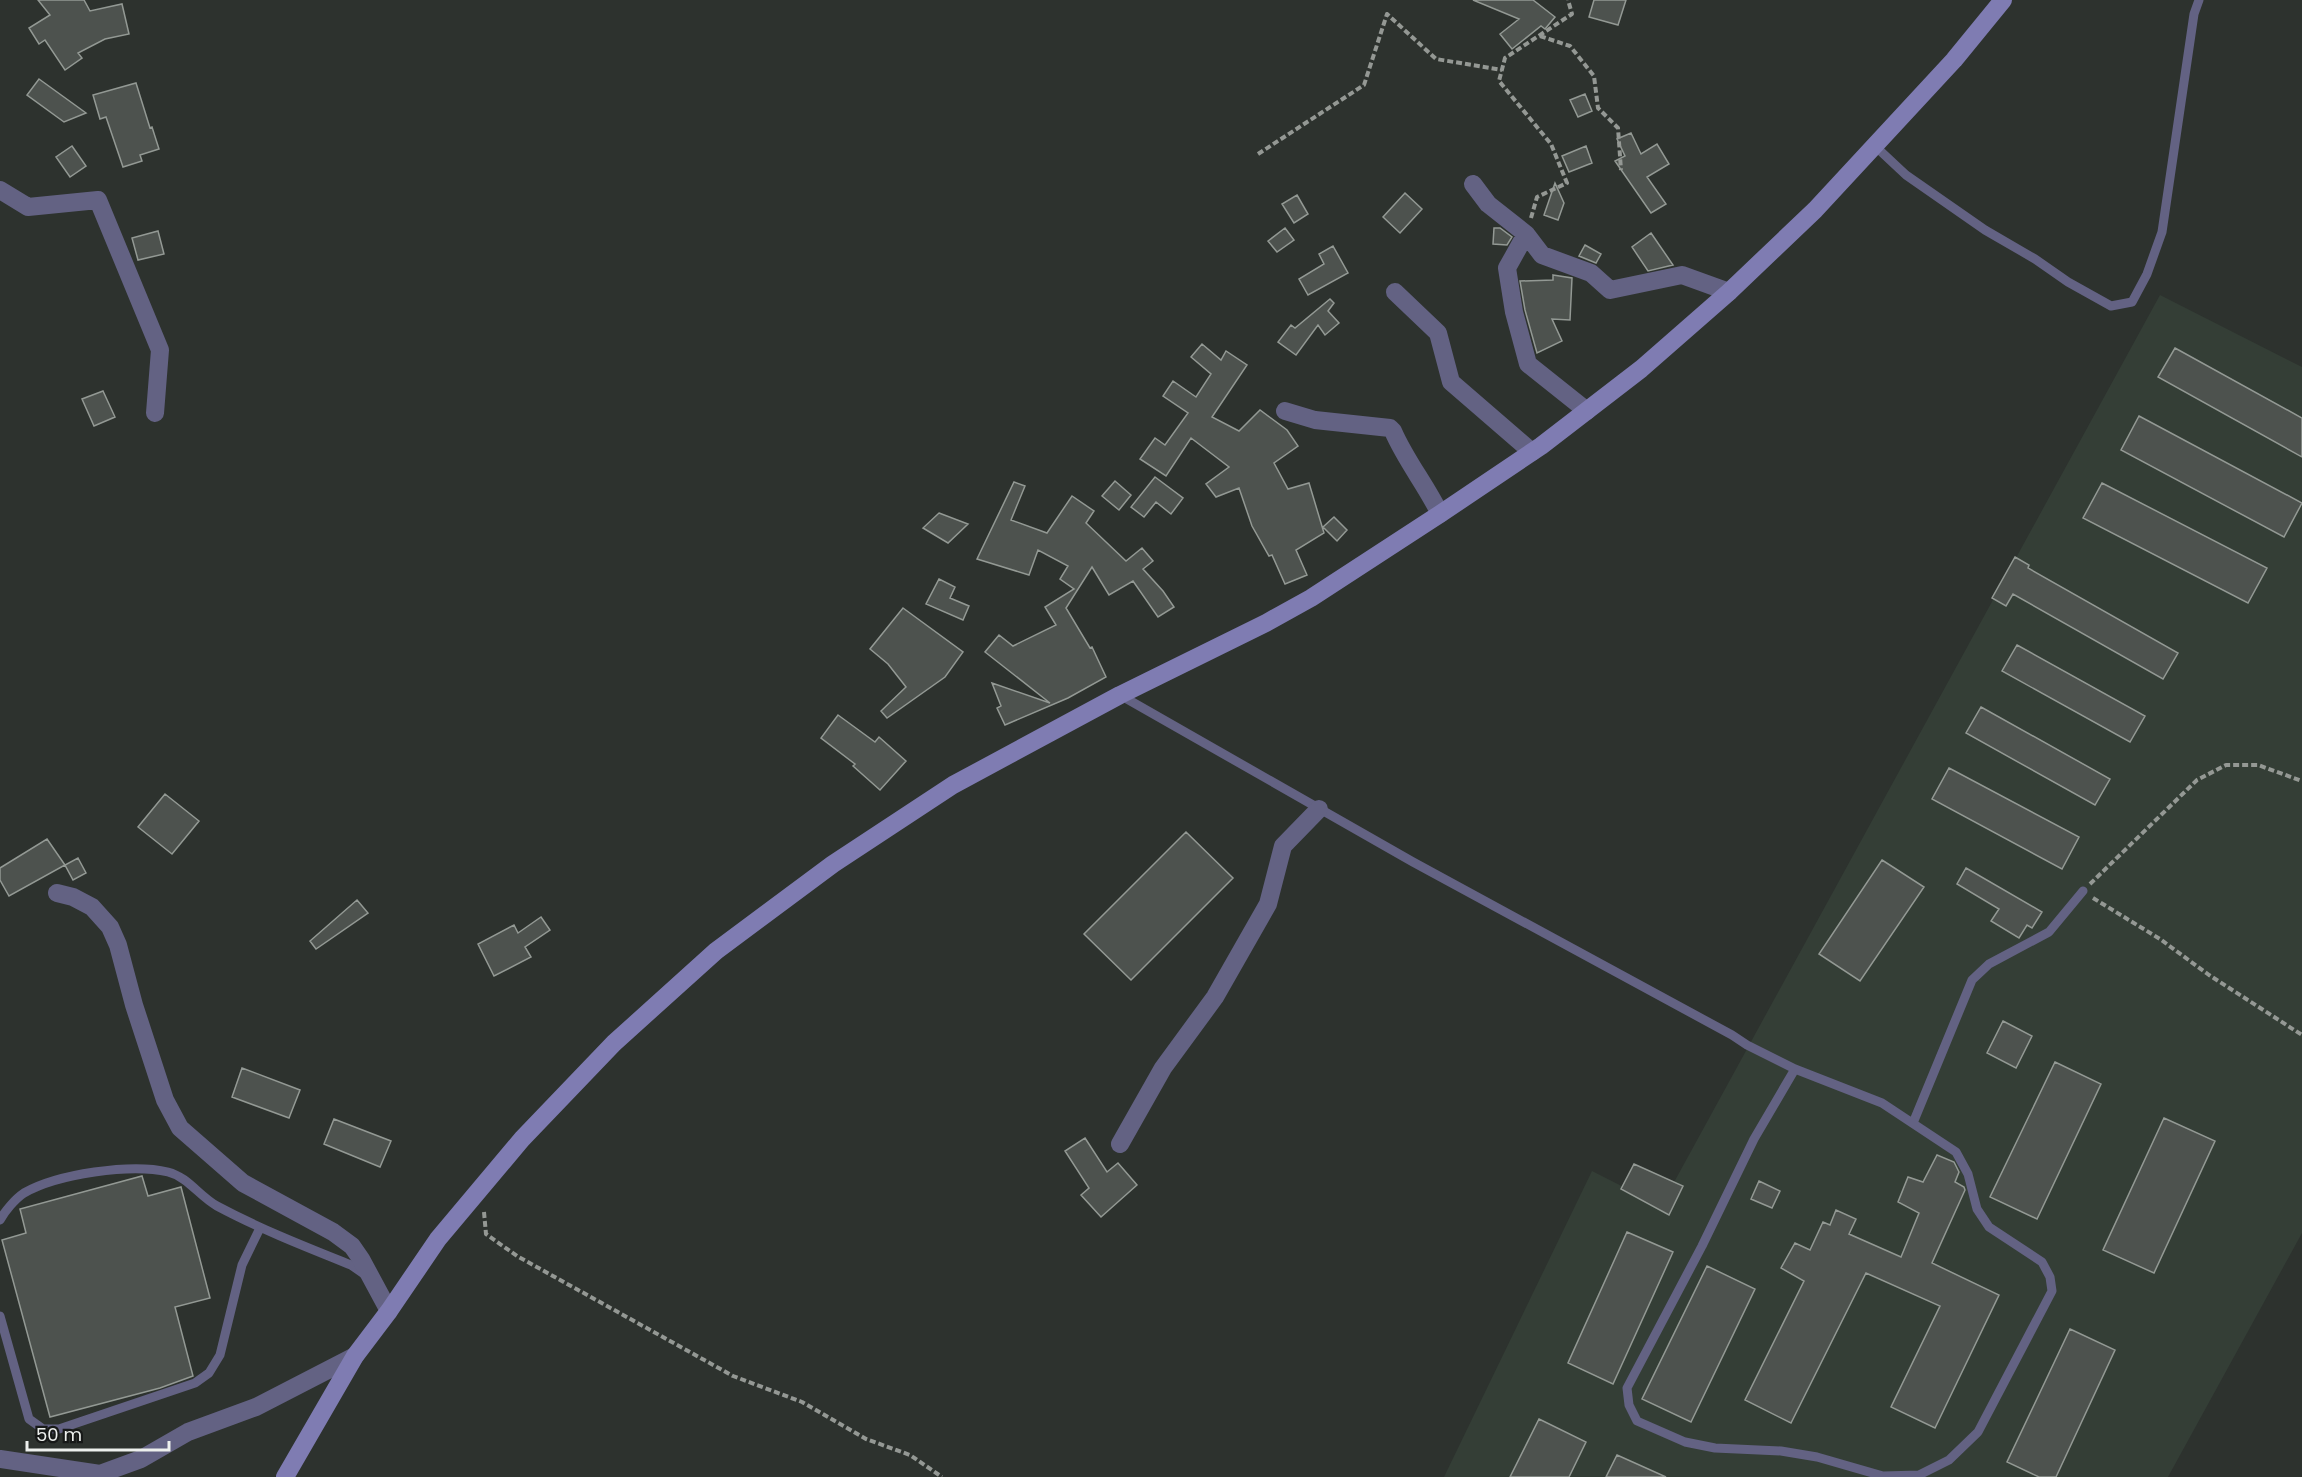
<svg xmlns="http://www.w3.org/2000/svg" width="2302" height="1477" viewBox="0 0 2302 1477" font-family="Poppins,sans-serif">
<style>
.built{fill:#343e36}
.building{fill:#4d524e;stroke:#939994;stroke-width:1.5}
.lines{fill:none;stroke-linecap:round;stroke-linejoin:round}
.path{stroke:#949894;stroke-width:4;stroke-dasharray:6 3;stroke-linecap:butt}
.lane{stroke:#636283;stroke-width:9}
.street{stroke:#636283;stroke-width:18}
.secondary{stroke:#7f7cb2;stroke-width:18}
</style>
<rect width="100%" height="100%" fill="#2d322e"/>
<path class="built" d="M2160 295 2302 367V1233L2168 1477H1444L1592 1171 1661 1206Z"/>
<path class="building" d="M38 0H84L90 11 122 4 129 34 105 39 78 53 82 58 65 70 45 40 39 44 29 28 50 15Z
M1473 0H1533L1555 17 1545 29 1541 26 1512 49 1500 34 1519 19Z
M1594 0H1626L1618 25 1589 17Z
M39 79 86 113 64 122 27 95Z
M136 83 150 128 152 127 159 149 140 155 142 161 123 167 106 117 100 119 93 95Z
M1585 94 1592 111 1578 117 1570 100Z
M1631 133 1641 154 1657 144 1669 164 1647 177 1666 204 1651 213 1615 161 1625 156 1617 139Z
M72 146 86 166 70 177 56 157Z
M1586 146 1592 163 1569 172 1562 156Z
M1555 183 1564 203 1558 220 1544 215Z
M1405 193 1422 209 1400 233 1383 217Z
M1297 195 1308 214 1294 223 1282 204Z
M1285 228 1294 240 1277 252 1268 241Z
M1494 228H1500L1512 237 1507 245 1493 244Z
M158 231 164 254 138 260 132 238Z
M1651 233 1673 265 1648 271 1632 247Z
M1585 245 1601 254 1596 263 1579 256Z
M1333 246 1348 273 1308 295 1299 279 1324 264 1319 254Z
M1553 275 1572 278 1570 320 1552 319 1562 341 1537 353 1525 310 1520 281 1553 280Z
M1330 299 1334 303 1328 311 1339 323 1325 335 1318 325 1296 355 1278 342 1291 325 1295 328Z
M1202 344 1221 360 1226 351 1247 365 1212 417 1239 431 1260 410 1287 430 1298 446 1274 463 1288 489 1309 483 1324 533 1296 550 1307 575 1285 584 1272 555 1269 556 1252 526 1239 488 1216 497 1206 484 1229 467 1191 438 1166 476 1140 459 1155 438 1165 445 1188 413 1163 396 1173 381 1196 397 1211 374 1191 357Z
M2175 348 2302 418V457L2158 377Z
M103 391 115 417 94 426 82 399Z
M2139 416 2302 503 2284 537 2121 450Z
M1155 477 1183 498 1171 514 1156 502 1144 517 1131 507Z
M1115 481 1131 495 1119 510 1102 496Z
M1014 482 1025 486 1011 520 1047 533 1072 496 1094 511 1086 523 1126 561 1142 548 1153 561 1143 569 1163 591 1174 607 1158 617 1133 581 1109 595 1092 567 1066 608 1090 648 1092 647 1106 677 1068 698 1005 725 997 708 1001 706 992 683 1050 703 985 652 999 635 1013 646 1056 625 1045 607 1074 589 1060 579 1068 566 1038 550 1029 575 977 559Z
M2102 483 2267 568 2248 603 2083 518Z
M939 513 968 524 948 543 923 528Z
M1334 517 1347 530 1337 541 1323 527Z
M2015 557 2029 565 2028 568 2178 653 2163 679 2013 594 2006 606 1992 598Z
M939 579 955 587 950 598 969 606 963 620 926 604Z
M903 608 963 652 945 677 887 718 881 711 906 687 888 664 870 649Z
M2017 645 2145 716 2130 742 2002 671Z
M1981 707 2110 779 2095 805 1966 733Z
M838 715 875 742 879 737 906 761 880 790 853 766 855 764 821 738Z
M1949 768 2079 837 2062 869 1932 799Z
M165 794 199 821 172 854 138 827Z
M1186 832 1233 878 1131 980 1084 934Z
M47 839 65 865 9 896 0 880V868Z
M78 858 86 873 73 880 65 865Z
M1882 860 1924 887 1860 981 1819 954Z
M1966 868 2042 912 2032 928 2027 925 2019 938 1991 921 1999 909 1957 884Z
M357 900 368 913 316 949 310 941Z
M541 917 550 930 525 947 531 957 494 976 478 944 514 925 518 933Z
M2003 1021 2032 1036 2016 1068 1987 1053Z
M2055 1062 2101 1084 2037 1219 1990 1197Z
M242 1068 300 1090 289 1118 232 1097Z
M2164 1118 2215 1141 2154 1273 2103 1250Z
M334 1119 391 1141 380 1167 324 1144Z
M1085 1138 1107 1172 1118 1163 1137 1185 1101 1217 1081 1195 1089 1188 1065 1151Z
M1937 1155 1954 1162 1959 1172 1955 1182 1964 1187 1965 1190 1932 1263 1999 1295 1935 1428 1891 1407 1940 1306 1866 1273 1791 1423 1745 1400 1804 1281 1781 1268 1795 1243 1810 1250 1823 1222 1830 1225 1836 1210 1856 1219 1849 1234 1901 1257 1919 1213 1898 1202 1908 1177 1923 1182Z
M1634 1164 1683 1186 1669 1215 1621 1189Z
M142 1176 148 1196 181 1187 210 1298 175 1307 193 1376 160 1388 50 1417 2 1240 26 1233 20 1209Z
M1759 1181 1780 1191 1772 1208 1751 1199Z
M1627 1232 1673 1252 1613 1384 1568 1363Z
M1707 1266 1755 1289 1691 1422 1642 1399Z
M2070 1329 2115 1350 2056 1477H2039L2007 1462Z
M1539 1419 1586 1442 1569 1477H1510Z
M1617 1455 1666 1477H1606Z"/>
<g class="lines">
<path class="path" d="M1540 36 1570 46 1594 76 1598 108 1618 128 1621 170
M1258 154 1364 85 1387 14 1436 59 1502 70
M1531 218 1537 197 1567 183 1551 144 1499 81 1505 58 1572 14 1568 0
M2090 884 2197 780 2226 765H2258L2302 781
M2093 898 2160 939 2209 975 2302 1035
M484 1212 486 1234 517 1256 733 1376 802 1402 866 1439 910 1455 942 1477"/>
<path class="lane" d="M1875 146 1906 175 1985 230 2035 259 2068 282 2111 306 2132 302 2147 274 2162 232 2194 14 2199 0
M1120 695 1413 862 1732 1035 1747 1045 1795 1069 1882 1103 1956 1152 1968 1174 1977 1209 1989 1227 2042 1262 2050 1277 2052 1291 1978 1432 1949 1460 1919 1475 1883 1476 1817 1457 1781 1451 1715 1448 1685 1442 1637 1421 1629 1405 1627 1388 1702 1246 1754 1139 1795 1069
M1913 1123 1972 980 1989 964 2049 932 2083 891
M0 1220C5 1211 15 1199 24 1193 57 1174 131 1163 168 1172 188 1177 199 1196 217 1206 260 1229 306 1247 351 1265L364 1274
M0 1316 29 1419 43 1429H59L195 1383 209 1373 220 1355 242 1265 260 1228"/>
<path class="street" d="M1473 184 1488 204 1526 234 1542 255 1591 273 1610 290 1682 275 1729 292
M0 190 28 207 98 200 160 350 155 413
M1526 234 1507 268 1514 312 1528 364 1587 411
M1395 292 1438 333 1451 382 1532 452
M1285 411 1315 420 1390 428 1393 431C1406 461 1426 485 1440 514
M57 893 73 897 92 907 110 927 118 945 134 1005 165 1100 180 1128 243 1183 333 1232 352 1246 361 1259 389 1311
M1120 1144 1163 1068 1215 997 1268 904 1283 846 1319 809
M0 1459 100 1474 141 1459 188 1432 256 1407 355 1356"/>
<path class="secondary" d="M285 1477 355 1356 389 1311 438 1239 522 1139 614 1043 716 951 833 864 953 785 1120 695 1266 623 1311 598 1440 514 1541 446 1641 369 1729 292 1815 210 1954 60 2003 0"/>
</g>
<path d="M27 1441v9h142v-9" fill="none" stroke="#edf0ed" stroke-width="3"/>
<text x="36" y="1441" font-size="18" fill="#edf0ed" stroke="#171918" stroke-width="4.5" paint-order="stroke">50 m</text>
</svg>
